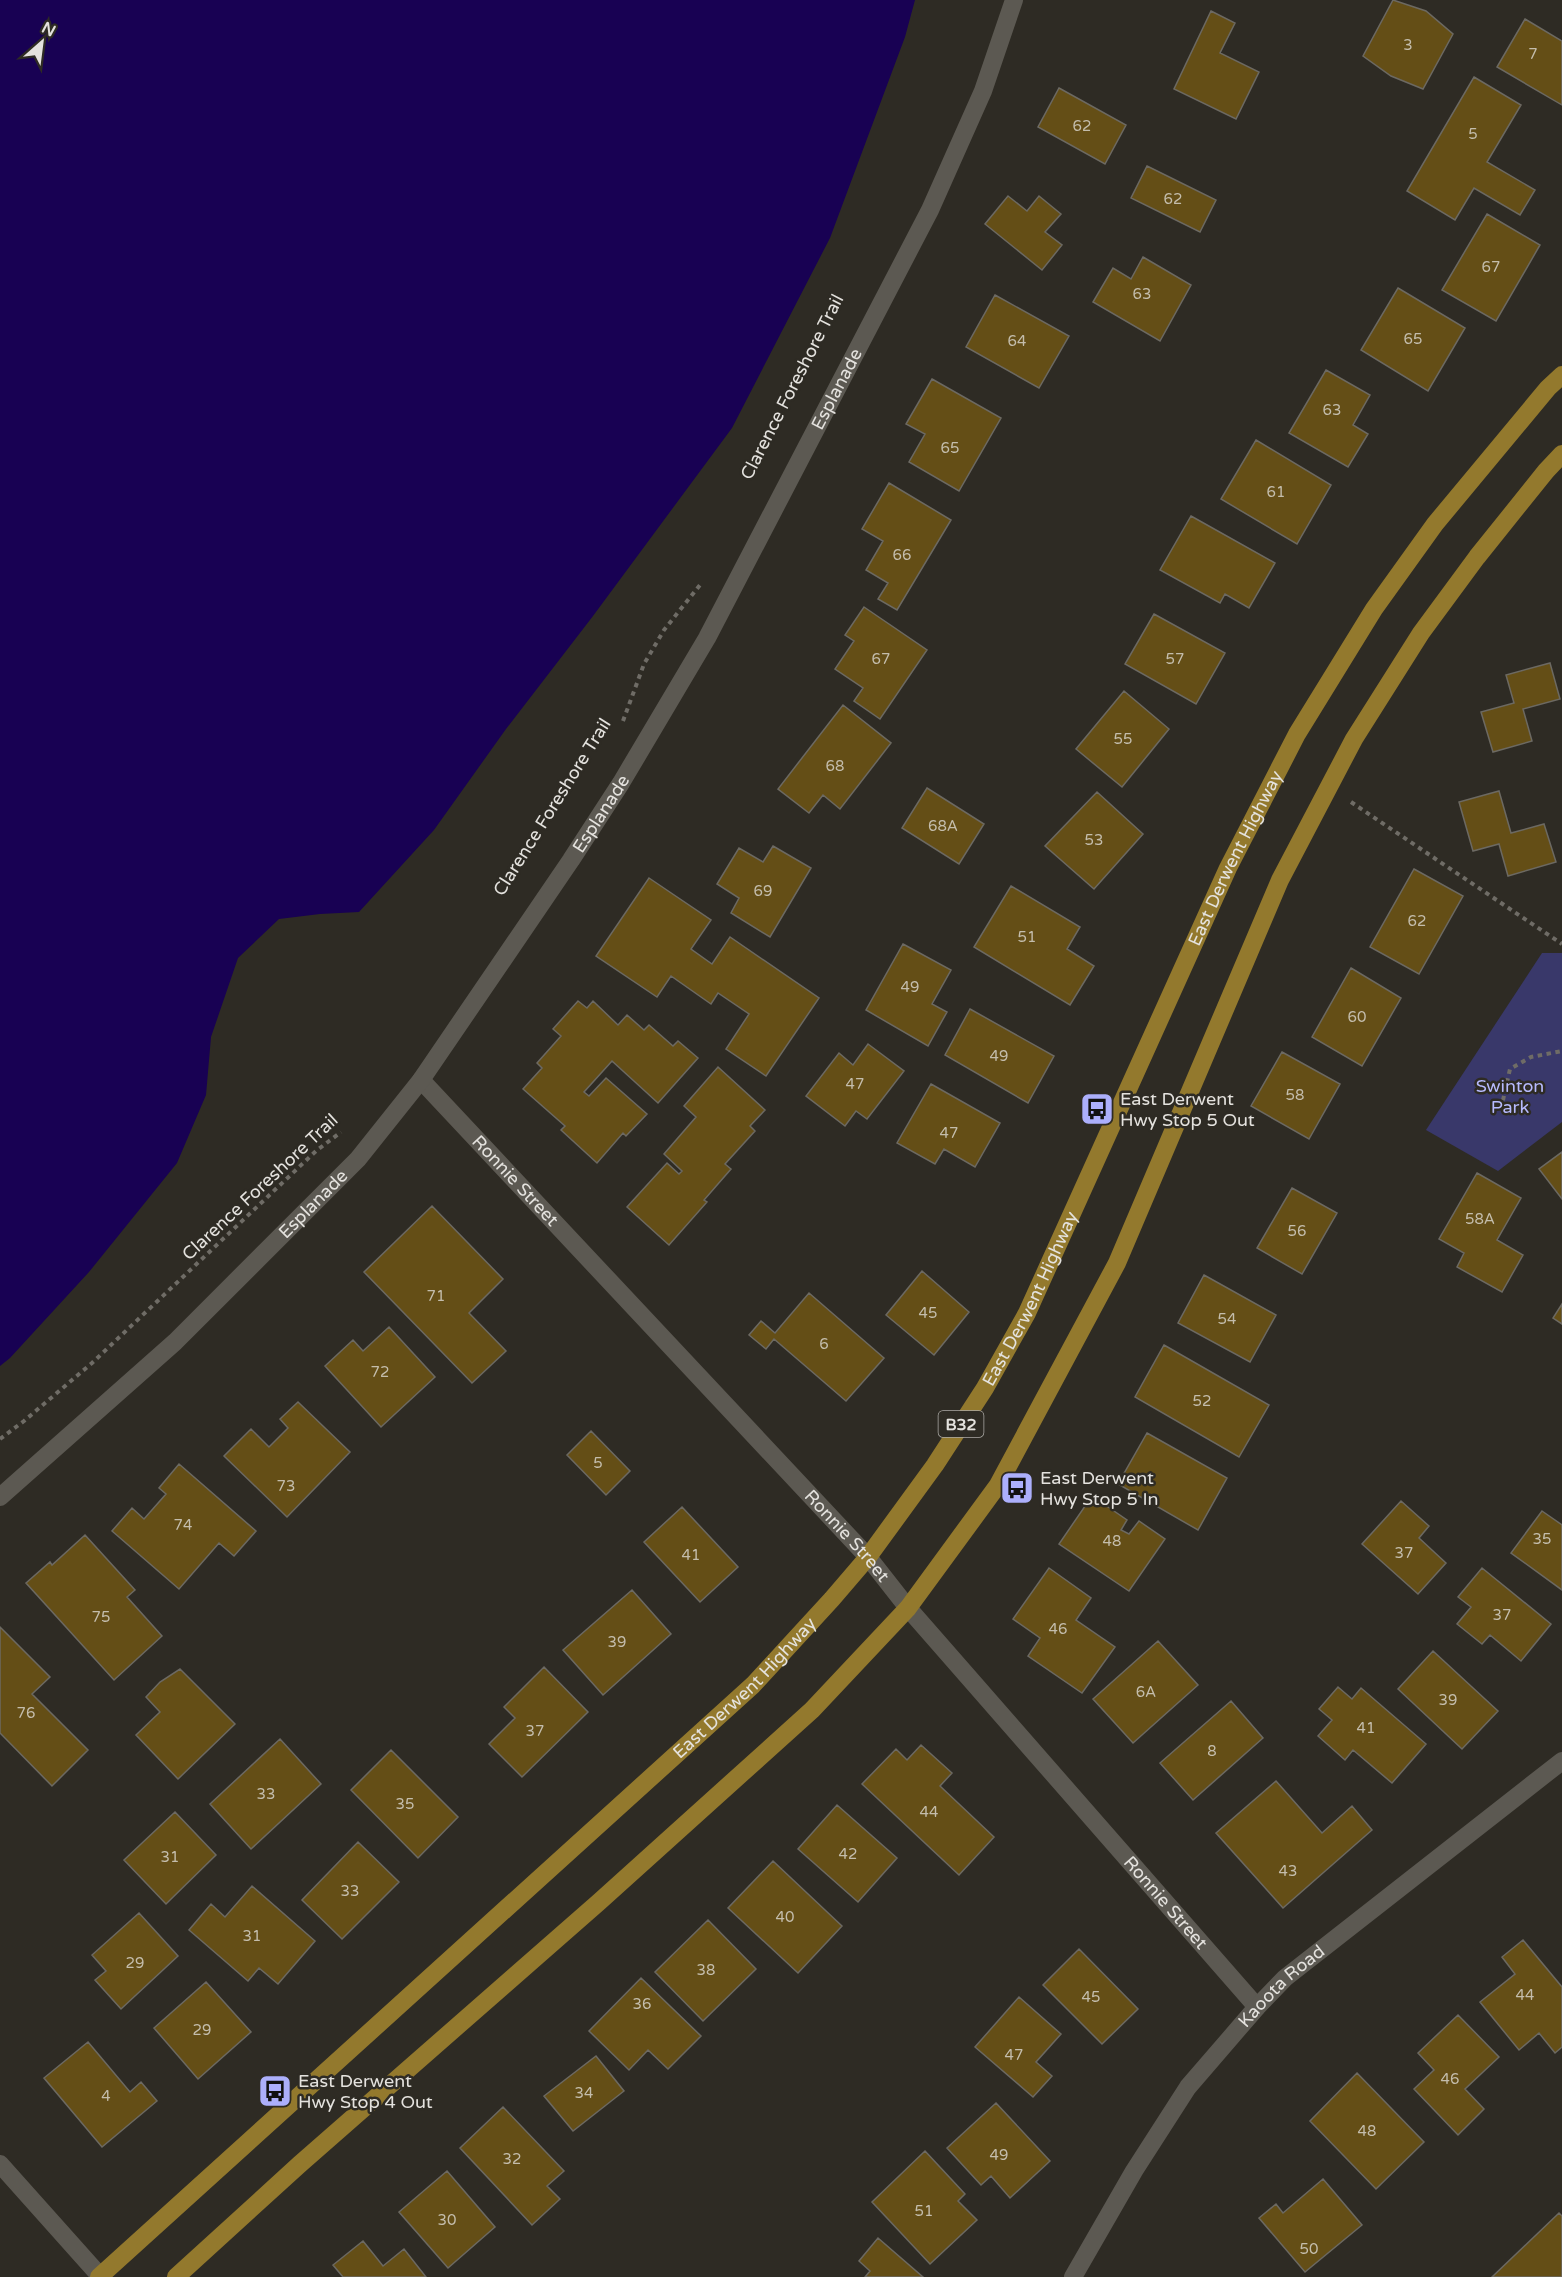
<svg xmlns="http://www.w3.org/2000/svg" width="1562" height="2277" viewBox="0 0 1562 2277" font-family="'Varela Round',sans-serif">
<style>
.green{fill:#39386a}
.water{fill:#180153}
.building{fill:#644e16;stroke:#6c6962;stroke-width:1.5}
.lines{fill:none;stroke-linecap:round;stroke-linejoin:round}
.path{stroke:#6f6c66;stroke-width:4;stroke-dasharray:4.5 4.5;stroke-linecap:butt}
.street{stroke:#5c5952;stroke-width:18}
.primary{stroke:#93792d;stroke-width:18}
.labels{text-anchor:middle;stroke-width:5;stroke-linejoin:round;paint-order:stroke}
.number-label{font-size:15px;fill:#c4bdac}
.shield{fill:#2e2b24;stroke:#adaba6;stroke-width:1.5}
.shield-label{font-size:16px;font-weight:bold;fill:#e4e2de}
.street-label{font-size:18px;fill:#e4e2de;stroke:#2e2b24}
.park-label{font-size:18px;fill:#b7bafe;stroke:#2e2b24}
.poi-label{font-size:18px;fill:#e4e2de;stroke:#2e2b24;text-anchor:start}
</style>
<rect width="100%" height="100%" fill="#2e2b24"/>
<path class="green" d="M1542 953H1562V1122L1498 1171 1426 1130Z"/>
<path class="water" d="M0 0H915L905 37 830 238 732 428 593 616 506 729 434 830 359 912 320 914 279 919 238 958 211 1037 206 1095 177 1163 89 1272 10 1358 0 1366Z"/>
<path class="building" d="M1393 0 1426 11 1453 34 1423 89 1391 76 1363 56Z
M1211 11 1235 23 1220 53 1259 72 1236 119 1174 89Z
M1525 19 1562 41V105L1497 67Z
M1474 77 1521 105 1487 162 1535 190 1520 215 1474 188 1455 220 1407 191Z
M1059 88 1126 125 1105 164 1038 127Z
M1147 166 1216 200 1200 232 1131 198Z
M1008 196 1027 211 1039 196 1061 214 1045 232 1062 245 1042 270 985 224Z
M1487 214 1540 245 1496 321 1442 290Z
M1143 257 1191 285 1160 341 1093 302 1113 268 1131 279Z
M1398 288 1465 328 1428 391 1361 350Z
M995 295 1069 336 1039 388 966 347Z
M1326 370 1370 395 1353 425 1368 434 1348 467 1289 433Z
M932 379 1001 418 959 491 909 462 925 434 906 424Z
M1256 440 1331 485 1297 544 1221 499Z
M889 483 951 520 897 610 878 599 888 583 866 570 883 541 862 529Z
M1191 516 1275 563 1249 608 1225 594 1220 603 1160 570Z
M864 607 927 650 880 719 854 701 863 688 835 669 854 641 845 635Z
M1154 614 1225 653 1196 704 1125 664Z
M1550 663 1560 699 1523 709 1532 741 1493 752 1481 712 1514 703 1506 675Z
M1124 691 1169 729 1122 787 1076 749Z
M843 705 891 743 840 809 823 795 809 813 778 789Z
M927 788 984 824 959 864 902 828Z
M1499 791 1511 833 1544 824 1556 862 1508 876 1499 844 1473 851 1459 802Z
M1097 792 1143 834 1094 889 1045 846Z
M773 846 811 868 770 937 731 913 739 898 717 884 739 848 763 862Z
M1414 869 1463 896 1419 974 1370 947Z
M649 878 711 920 691 949 712 964 730 937 819 998 766 1076 726 1049 749 1014 718 993 711 1004 671 976 657 997 596 956Z
M1011 886 1080 927 1067 949 1094 966 1070 1005 974 947Z
M903 944 951 970 932 1004 947 1012 928 1046 866 1010Z
M1351 968 1401 998 1362 1066 1312 1037Z
M578 1001 587 1008 593 1001 618 1025 627 1015 644 1030 649 1025 673 1046 678 1041 698 1058 658 1103 612 1061 584 1092 589 1096 606 1078 647 1114 626 1136 623 1133 597 1163 561 1130 565 1126 523 1089 542 1068 537 1063 561 1036 553 1029Z
M970 1009 1054 1056 1028 1103 945 1055Z
M868 1044 904 1071 867 1119 856 1111 845 1126 806 1096 839 1053 853 1065Z
M1282 1052 1340 1084 1309 1139 1251 1106Z
M718 1067 765 1110 750 1126 755 1131 725 1164 731 1169 704 1200 707 1202 669 1245 627 1207 667 1163 679 1174 682 1171 664 1154 696 1117 684 1106Z
M931 1084 1000 1123 975 1167 944 1149 935 1164 897 1143Z
M1562 1152V1199L1539 1169Z
M1477 1173 1521 1198 1497 1240 1523 1255 1502 1292 1457 1267 1464 1253 1439 1239Z
M1292 1188 1337 1213 1302 1274 1257 1248Z
M432 1206 503 1279 469 1313 506 1351 472 1383 364 1272Z
M922 1271 969 1312 934 1355 886 1315Z
M1204 1275 1276 1315 1250 1362 1178 1323Z
M809 1293 884 1358 846 1401 774 1339 766 1349 749 1335 761 1321 775 1333Z
M1562 1304V1324L1553 1318Z
M389 1327 435 1377 381 1427 325 1366 353 1340 363 1351Z
M1164 1345 1269 1405 1239 1457 1135 1397Z
M298 1402 350 1452 287 1517 224 1456 251 1429 269 1447 288 1428 280 1419Z
M591 1431 630 1471 606 1495 567 1455Z
M1147 1433 1227 1478 1198 1530 1118 1484Z
M179 1464 256 1531 234 1556 219 1543 179 1589 112 1531 132 1508 144 1519 166 1494 159 1488Z
M1092 1496 1127 1520 1121 1530 1129 1534 1139 1521 1165 1539 1129 1591 1059 1544Z
M1401 1501 1429 1526 1419 1538 1446 1563 1418 1594 1362 1544Z
M682 1507 738 1567 700 1602 644 1542Z
M1542 1511 1562 1525V1590L1511 1553Z
M85 1535 135 1590 127 1597 162 1636 114 1680 26 1583 50 1562 52 1565Z
M1049 1568 1091 1598 1076 1620 1115 1647 1082 1693 1028 1656 1040 1638 1013 1619Z
M1482 1568 1551 1624 1521 1661 1490 1635 1482 1644 1457 1624 1471 1607 1458 1597Z
M632 1590 671 1634 603 1695 563 1650Z
M0 1627 50 1677 32 1694 88 1750 52 1786 0 1733Z
M1158 1641 1198 1685 1133 1743 1093 1699Z
M1433 1651 1498 1711 1462 1749 1398 1689Z
M544 1667 588 1712 522 1777 489 1744 515 1718 504 1707Z
M180 1669 235 1724 178 1779 136 1735 160 1712 146 1697 160 1682Z
M1338 1687 1352 1699 1361 1688 1426 1744 1392 1783 1353 1750 1345 1760 1318 1736 1332 1720 1319 1709Z
M1231 1701 1263 1738 1193 1800 1160 1763Z
M280 1739 321 1784 251 1849 210 1804Z
M921 1745 952 1773 940 1786 994 1837 959 1875 862 1784 896 1749 907 1760Z
M391 1750 458 1817 418 1858 351 1790Z
M1276 1781 1322 1833 1352 1806 1372 1830 1283 1908 1216 1833Z
M837 1805 897 1858 858 1902 798 1849Z
M175 1812 216 1855 166 1904 124 1860Z
M358 1842 399 1882 342 1939 302 1900Z
M773 1861 842 1926 798 1973 728 1908Z
M252 1886 315 1941 278 1984 259 1968 248 1981 189 1930 211 1904 225 1917Z
M139 1913 178 1956 121 2009 95 1980 106 1971 92 1955Z
M708 1920 756 1969 703 2021 655 1972Z
M1523 1940 1562 1987V2047L1555 2053 1539 2033 1519 2050 1480 2002 1515 1974 1502 1957Z
M1079 1949 1138 2009 1102 2044 1043 1985Z
M641 1978 701 2036 668 2069 648 2050 629 2070 589 2031Z
M206 1982 251 2032 198 2079 154 2028Z
M1019 1997 1061 2034 1036 2062 1052 2076 1033 2097 975 2047Z
M1458 2015 1499 2057 1465 2089 1484 2109 1458 2135 1414 2089 1434 2070 1418 2053Z
M88 2042 130 2092 141 2082 157 2101 102 2147 44 2078Z
M596 2056 624 2091 573 2131 544 2096Z
M1357 2073 1424 2142 1376 2189 1310 2121Z
M996 2103 1050 2161 1010 2198 991 2176 981 2185 947 2148Z
M503 2107 564 2171 547 2186 560 2199 532 2225 460 2148Z
M925 2151 965 2194 958 2201 977 2220 930 2264 872 2202Z
M447 2171 495 2227 448 2268 399 2212Z
M1323 2179 1362 2225 1305 2272 1259 2218 1276 2204 1283 2213Z
M1559 2213 1562 2216V2277H1492Z
M878 2238 923 2277H865L870 2271 859 2261Z
M363 2241 383 2266 404 2249 426 2277H343L333 2265Z"/>
<g class="lines">
<path class="path" d="M623 721 644 664 664 630 700 585
M1351 802 1562 944
M1501 1109 1510 1069 1531 1057 1562 1051
M0 1439 24 1421 92 1363 316 1151 341 1132"/>
<g class="street">
<path id="s1" d="M421 1080 868 1557 908 1608 1257 2007"/>
<path id="s2" d="M0 1497 175 1342 358 1159 421 1080 571 860 621 783 707 638 930 210 983 91 1014 0"/>
<path d="M0 2164 100 2276"/>
<path id="s3" d="M1073 2277 1134 2171 1188 2087 1257 2007 1285 1978 1562 1761"/>
</g>
<g class="primary">
<path id="s4" d="M99 2277 753 1685 832 1599 868 1557 935 1465 985 1388 1027 1313 1228 868 1297 734 1374 609 1435 524 1548 388 1562 375"/>
<path d="M176 2277 300 2164 599 1902 812 1710 908 1608 998 1485 1117 1263 1280 880 1354 739 1421 633 1477 557 1546 471 1562 454"/>
</g>
</g>
<defs>
<symbol id="bus-square" viewBox="-11 -11 22 22"><rect x="-9" y="-9" width="18" height="18" rx="4" fill="#acaffb" stroke="#2e2b24"/><path d="M-5-6H5V4H4V6H2V4H-2V6H-4V4H-5ZM-3.5-4V0h7V-4ZM-3.5 1.2v1.5H-2V1.2ZM2 1.2v1.5H3.5V1.2Z" fill="#111"/></symbol>
</defs>
<g fill-rule="evenodd">
<use href="#bus-square" x="1078" y="1090" width="38" height="38"/>
<use href="#bus-square" x="998" y="1469" width="38" height="38"/>
<use href="#bus-square" x="256" y="2072" width="38" height="38"/>
</g>
<g class="labels">
<g class="number-label">
<text x="1408" y="50">3</text>
<text x="1533" y="59">7</text>
<text x="1082" y="131">62</text>
<text x="1473" y="139">5</text>
<text x="1173" y="204">62</text>
<text x="1491" y="272">67</text>
<text x="1142" y="299">63</text>
<text x="1413" y="344">65</text>
<text x="1017" y="346">64</text>
<text x="1332" y="415">63</text>
<text x="950" y="453">65</text>
<text x="1276" y="497">61</text>
<text x="902" y="560">66</text>
<text x="881" y="664">67</text>
<text x="1175" y="664">57</text>
<text x="1123" y="744">55</text>
<text x="835" y="771">68</text>
<text x="943" y="831">68A</text>
<text x="1094" y="845">53</text>
<text x="763" y="896">69</text>
<text x="1417" y="926">62</text>
<text x="1027" y="942">51</text>
<text x="910" y="992">49</text>
<text x="1357" y="1022">60</text>
<text x="999" y="1061">49</text>
<text x="855" y="1089">47</text>
<text x="1295" y="1100">58</text>
<text x="949" y="1138">47</text>
<text x="1480" y="1224">58A</text>
<text x="1297" y="1236">56</text>
<text x="436" y="1301">71</text>
<text x="928" y="1318">45</text>
<text x="1227" y="1324">54</text>
<text x="824" y="1349">6</text>
<text x="380" y="1377">72</text>
<text x="1202" y="1406">52</text>
<text x="598" y="1468">5</text>
<text x="286" y="1491">73</text>
<text x="183" y="1530">74</text>
<text x="1542" y="1544">35</text>
<text x="1112" y="1546">48</text>
<text x="1404" y="1558">37</text>
<text x="691" y="1560">41</text>
<text x="1502" y="1620">37</text>
<text x="101" y="1622">75</text>
<text x="1058" y="1634">46</text>
<text x="617" y="1647">39</text>
<text x="1146" y="1697">6A</text>
<text x="1448" y="1705">39</text>
<text x="26" y="1718">76</text>
<text x="1366" y="1733">41</text>
<text x="535" y="1736">37</text>
<text x="1212" y="1756">8</text>
<text x="266" y="1799">33</text>
<text x="405" y="1809">35</text>
<text x="929" y="1817">44</text>
<text x="848" y="1859">42</text>
<text x="170" y="1862">31</text>
<text x="1288" y="1876">43</text>
<text x="350" y="1896">33</text>
<text x="785" y="1922">40</text>
<text x="252" y="1941">31</text>
<text x="135" y="1968">29</text>
<text x="706" y="1975">38</text>
<text x="1525" y="2000">44</text>
<text x="1091" y="2002">45</text>
<text x="642" y="2009">36</text>
<text x="202" y="2035">29</text>
<text x="1014" y="2060">47</text>
<text x="1450" y="2084">46</text>
<text x="584" y="2098">34</text>
<text x="106" y="2101">4</text>
<text x="1367" y="2136">48</text>
<text x="999" y="2160">49</text>
<text x="512" y="2164">32</text>
<text x="924" y="2216">51</text>
<text x="447" y="2225">30</text>
<text x="1309" y="2254">50</text>
</g>
<rect class="shield" x="938.5" y="1411" width="45" height="26" rx="4.5"/>
<g class="shield-label">
<text x="961" y="1430">B32</text>
</g>
<g class="street-label">
<text transform="translate(792 387) rotate(-63)" y="6">Clarence Foreshore Trail</text>
<text dy="6" stroke="none"><textPath href="#s2" startOffset="1401">Esplanade</textPath></text>
<text transform="translate(552 807) rotate(-58)" y="6">Clarence Foreshore Trail</text>
<text dy="6" stroke="none"><textPath href="#s2" startOffset="915">Esplanade</textPath></text>
<text dy="6" stroke="none"><textPath href="#s4" startOffset="1846">East Derwent Highway</textPath></text>
<text dy="6" stroke="none"><textPath href="#s1" startOffset="138">Ronnie Street</textPath></text>
<text transform="translate(260 1187) rotate(-43)" y="6">Clarence Foreshore Trail</text>
<text dy="6" stroke="none"><textPath href="#s2" startOffset="429">Esplanade</textPath></text>
<text dy="6" stroke="none"><textPath href="#s4" startOffset="1360">East Derwent Highway</textPath></text>
<text dy="6" stroke="none"><textPath href="#s1" startOffset="624">Ronnie Street</textPath></text>
<text dy="6" stroke="none"><textPath href="#s4" startOffset="874">East Derwent Highway</textPath></text>
<text dy="6" stroke="none"><textPath href="#s1" startOffset="1110">Ronnie Street</textPath></text>
<text dy="6" stroke="none"><textPath href="#s3" startOffset="360">Kaoota Road</textPath></text>
</g>
<g class="park-label">
<text x="1510" y="1092">Swinton<tspan x="1510" dy="21">Park</tspan></text>
</g>
<g class="poi-label">
<text x="1120" y="1105">East Derwent<tspan x="1120" dy="21">Hwy Stop 5 Out</tspan></text>
<text x="1040" y="1484">East Derwent<tspan x="1040" dy="21">Hwy Stop 5 In</tspan></text>
<text x="298" y="2087">East Derwent<tspan x="298" dy="21">Hwy Stop 4 Out</tspan></text>
</g>
</g>
<g transform="translate(42 42) rotate(28)" stroke="#2e2b24" stroke-width="4.5" paint-order="stroke">
<path d="M0-4.5L10 22L0 15L-10 22Z" fill="#e4e2de"/>
<text y="-9" font-size="16" font-weight="bold" text-anchor="middle" fill="#e4e2de">N</text>
</g>
</svg>
